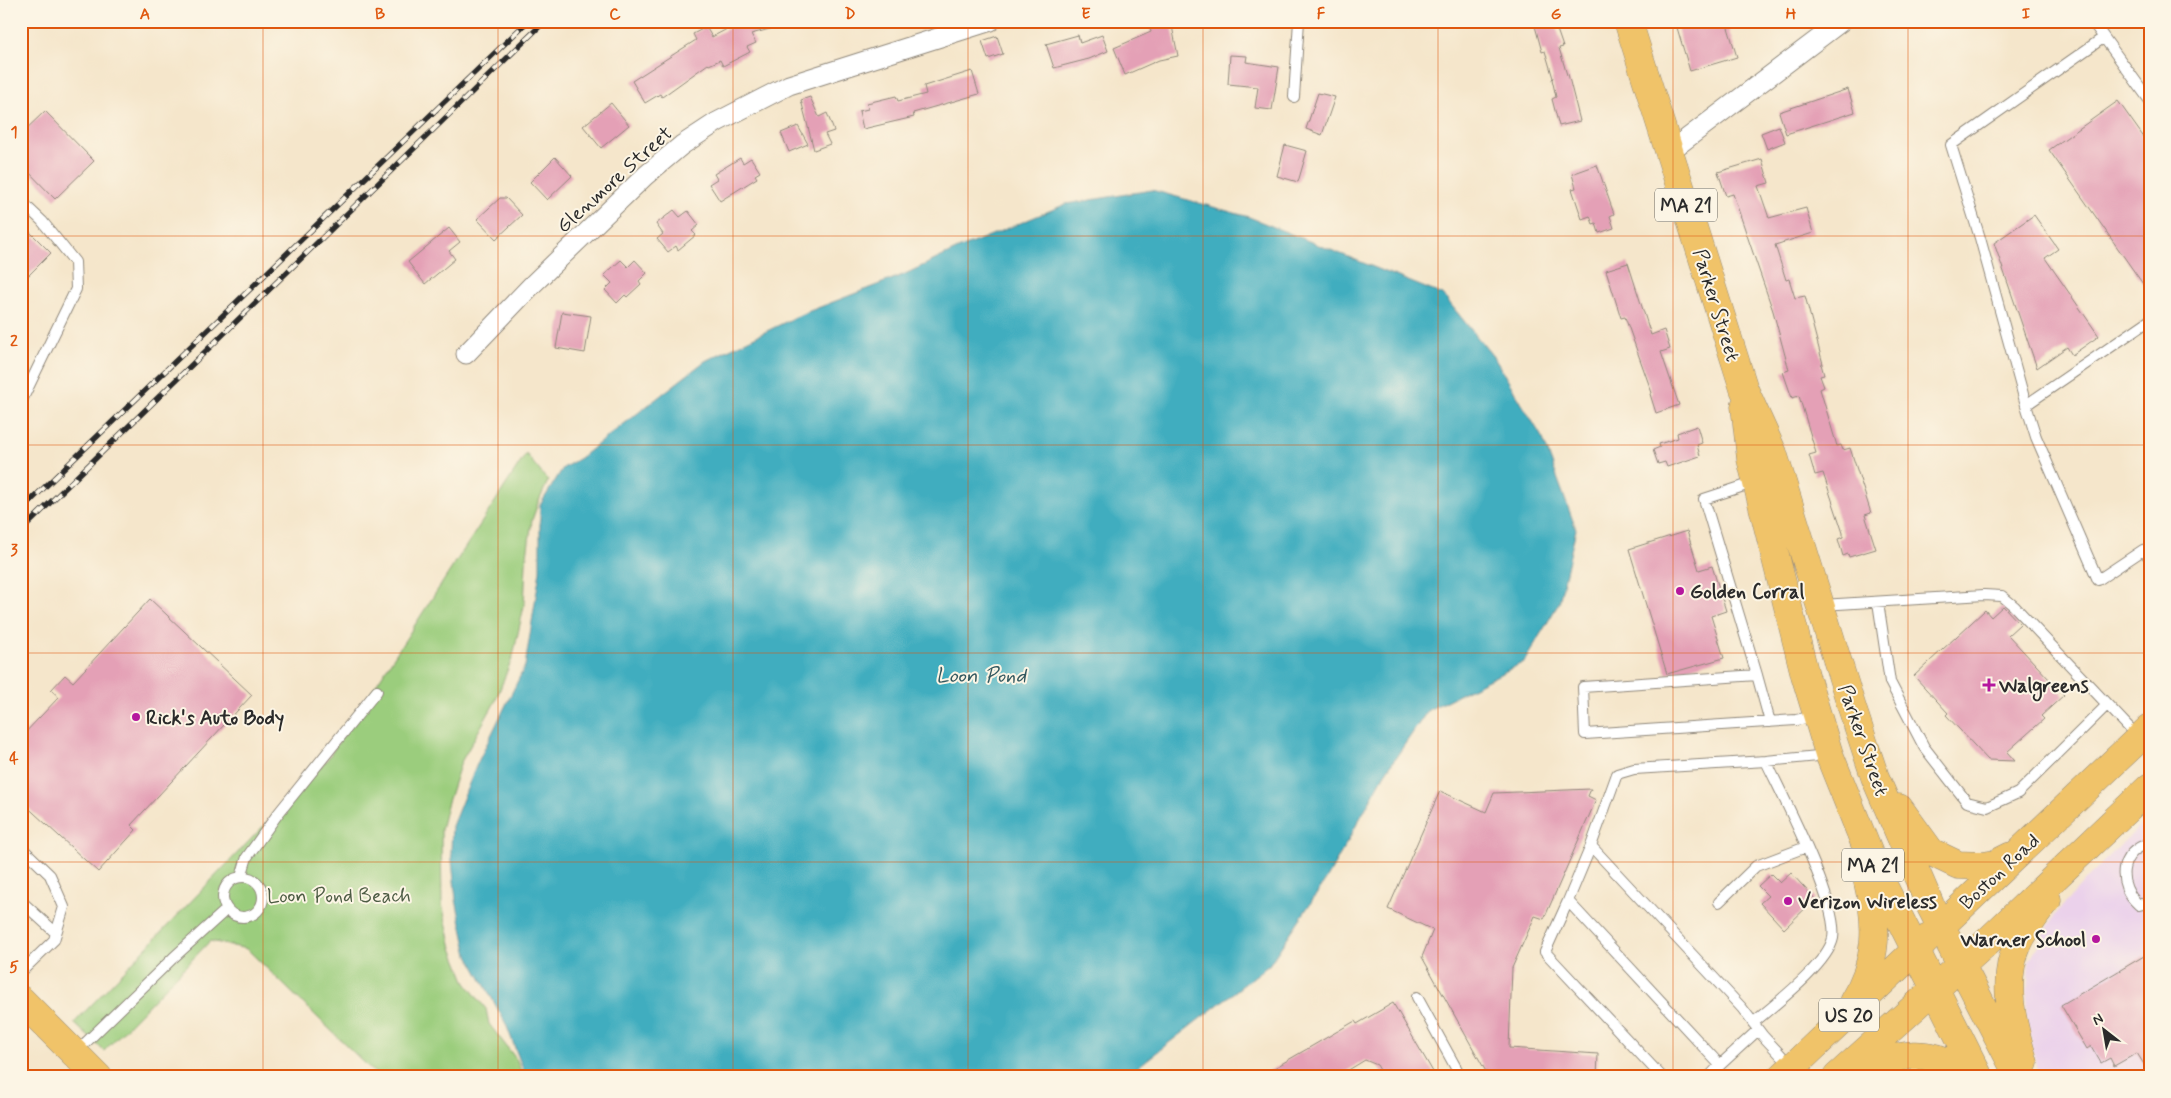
<svg xmlns="http://www.w3.org/2000/svg" width="2171" height="1098" viewBox="0 0 2171 1098" font-family="Mynerve,sans-serif">
<style>
.built{fill:#ebd1eb}
.green{fill:#9bcd7d;stroke:#637c54}
.water{fill:#41adbf;stroke:#366c75}
.building{fill:#e4a0b6}
.lines{fill:none;stroke-linecap:round;stroke-linejoin:round}
.lane-casing{stroke:#90887b;stroke-width:12}
.street-casing{stroke:#90887b;stroke-width:21}
.primary-casing{stroke:#90887b;stroke-width:29}
.lane{stroke:#fff;stroke-width:10}
.street{stroke:#fff;stroke-width:19}
.primary{stroke:#f0c369;stroke-width:28}
.rail-casing{stroke:#2b2b2b;stroke-width:5.5}
.rail{stroke:#fcf5e5;stroke-width:4;stroke-dasharray:11;stroke-linecap:butt}
.grid{fill:none;stroke:#df570e;stroke-width:1;stroke-opacity:0.55}
.poi-dot{fill:#b5179e;stroke:#fcf5e5;stroke-width:2}
.labels{text-anchor:middle;stroke-width:4;stroke-linejoin:round;paint-order:stroke}
.shield{fill:#fcf5e5;stroke:#6a6863;stroke-width:1}
.shield-label{font-size:19px;font-weight:bold;fill:#2b2b2b}
.street-label{font-size:20px;fill:#2b2b2b;stroke:#fcf5e5}
.poi-label{font-size:20px;font-weight:bold;fill:#2b2b2b;stroke:#fcf5e5;text-anchor:start}
.park-label{font-size:20px;fill:#4d5c44;stroke:#fcf5e5}
.water-label{font-size:21px;font-style:italic;fill:#33585f;stroke:#fcf5e5}
.neatline{fill:none;stroke:#df570e;stroke-width:2}
.grid-label{font-size:16px;text-anchor:middle;font-weight:bold;fill:#df570e}
</style>
<rect width="100%" height="100%" fill="#fcf5e5"/>
<filter id="ink" filterUnits="userSpaceOnUse"><feTurbulence type="fractalNoise" baseFrequency=".02" numOctaves="2"/><feDisplacementMap in="SourceGraphic" scale="10" xChannelSelector="R" yChannelSelector="G"/><feConvolveMatrix kernelMatrix="1 2 1 2 8 2 1 2 1" color-interpolation-filters="sRGB"/></filter>
<filter id="wash" filterUnits="userSpaceOnUse"><feTurbulence type="fractalNoise" baseFrequency=".0096" numOctaves="4" result="noise"/><feDisplacementMap in="SourceGraphic" scale="20" xChannelSelector="R" yChannelSelector="G"/><feGaussianBlur stdDeviation="1.12" result="paint"/><feColorMatrix in="noise" values="0 0 0 0 0 0 0 0 0 0 0 0 0 0 0 0 0 1.4 0 .05"/><feComposite in="paint" operator="in"/></filter>
<g filter="url(#wash)">
<rect width="100%" height="100%" fill="#f5e6cb"/>
<path class="built" d="M2150 819V1077H2038L2026 1013 2029 962 2054 916 2088 877 2142 824Z"/>
<path class="green" d="M526 454 548 481 538 503 532 520 526 563 524 606 513 656 495 702 461 762 447 805 441 830 442 904 452 948 466 983 486 1009 489 1024 517 1060 523 1077H379L247 949 210 941 104 1051 74 1023 327 760Z"/>
<path class="water" d="M1152 190 1249 217 1443 295 1495 359 1543 439 1576 529 1559 603 1524 662 1428 710 1384 775 1326 880 1269 965 1125 1077H526L506 1024 468 955 456 900 451 851 452 826 477 764 525 666 540 571V505L563 468 580 458 705 361 802 314 903 275 958 249 1066 204Z"/>
<g id="blocks">
<path class="building" d="M742 21H781V26L751 34 756 43 747 47 750 52 723 66 720 60 709 65 708 64 662 97 660 94 645 103 632 81 696 40 693 34 706 27 712 37Z
M1171 21 1178 56 1159 60 1125 75 1114 48 1151 32 1149 25Z
M1551 21H1554L1563 47 1559 48 1567 75 1568 74 1580 121 1559 126 1552 99 1556 97 1552 79 1553 78 1545 51 1542 52 1535 26Z
M1675 21H1726L1737 57 1690 71Z
M1078 35 1080 43 1102 35 1108 51 1089 59 1054 68 1046 44Z
M997 36 1003 54 988 59 982 41Z
M1230 55 1247 56 1246 62 1279 67 1272 110 1255 108 1258 87 1228 84Z
M972 71 979 94 913 113 914 117 863 129 859 111 868 109 867 103 896 96 898 101 926 94 924 86Z
M1848 89 1855 112 1786 134 1779 112Z
M1318 93 1335 97 1322 135 1306 129Z
M810 97 819 117 827 113 834 131 825 134 830 144 814 150 801 100Z
M2118 101 2150 146V294L2049 150Z
M611 103 629 125 601 148 583 126Z
M45 111 94 161 55 199 21 164V134Z
M798 126 808 144 789 152 781 133Z
M1779 126 1785 142 1767 149 1761 133Z
M1285 145 1307 151 1298 182 1277 176Z
M555 157 572 176 547 200 530 182Z
M740 158 743 163 751 158 760 172 755 175 757 178 720 201 709 184 717 179 714 174Z
M1762 159 1769 183 1758 186 1769 218 1806 208 1813 233 1775 245 1786 280 1789 279 1795 298 1805 296 1823 364H1821L1824 375 1820 376 1824 387 1820 389 1837 446 1841 445 1843 450 1850 448 1871 513 1865 515 1876 549 1849 557 1848 554 1843 556 1838 539 1843 537V533L1823 473 1815 475 1809 455 1816 453 1799 396 1792 398 1783 372 1789 370 1773 311 1751 247 1733 194 1726 196 1718 172Z
M1597 165 1614 214 1610 216 1614 228 1599 233 1596 223 1593 224 1590 216 1582 219 1572 189 1576 188 1572 174Z
M500 198H506L522 215 496 239 477 219Z
M674 210 680 217 688 211 699 225 692 231 696 235 678 250 676 246 668 252 657 239 663 234 656 224Z
M2034 215 2058 249 2045 258 2099 336 2072 355 2067 347 2037 368 1994 243Z
M21 223 51 253 21 283Z
M449 228 460 242 449 251 455 259 425 284 408 262Z
M621 260 628 267 635 260 647 273 639 281 641 284 627 297 625 295 617 303 605 290 612 283 604 275Z
M1628 263 1651 335 1664 330 1670 349 1661 352 1679 405 1656 413 1650 394 1652 393 1625 317 1621 318 1606 270Z
M562 312 591 316 585 353 556 348Z
M1697 426 1702 443 1697 445 1700 456 1667 467 1665 462 1658 464 1653 450 1660 447 1659 444 1678 438 1677 433Z
M1687 531 1699 570 1712 566 1726 611 1711 616 1724 658 1667 674 1629 549Z
M150 599 252 695 131 825 136 830 98 872 21 801V737L59 697 51 690 65 675 73 682Z
M2003 606 2020 624 2008 635 2064 695 2041 716 2044 719 2007 752 2015 761 1988 760 1946 715 1948 713 1914 676 1985 610 1991 617Z
M1591 789 1588 796 1596 800 1544 919 1535 916 1512 968 1509 1048 1598 1054 1597 1077H1489L1422 957 1433 930 1388 909 1440 791 1486 812 1494 793Z
M1791 873 1815 899 1784 929 1760 903 1768 896 1758 886 1771 874 1780 883Z
M2144 956 2150 967V1074L2137 1053 2114 1066 2110 1058 2101 1063 2091 1046 2087 1049 2061 1005Z
M1393 1003 1436 1077H1384L1377 1065 1365 1060 1337 1077H1259L1355 1021 1357 1024Z"/>
</g>
</g>
<g filter="url(#ink)">
<use href="#blocks" fill-opacity="0" stroke="#90887b" stroke-width="1"/>
<g class="lines">
<defs>
<path id="lane" d="M2092 21 2150 101
M2103 38 1951 145 1980 238 2026 405 2150 320
M1294 97 1299 21
M21 201 42 221 75 262 76 289 21 402
M2026 405 2036 437 2098 580 2143 550 2150 558
M1756 482 1704 499 1757 675 1583 687 1585 734 1796 720 1815 716
M1878 602 1890 682 1924 747 1967 802 1987 807 2018 793 2107 705
M1822 605 1984 595 2002 596 2014 606 2139 738
M1757 675 1770 722
M2150 843C2118 852 2116 885 2139 905L2150 902
M1591 846 1568 901 1720 1065 1758 1030
M21 847 50 875 64 907 54 940 21 972
M241 877 247 857 277 815 377 691
M223 897a20 20 0 1 1 40 0a20 20 0 1 1-40 0Z
M21 901 56 933
M1568 901 1545 952 1662 1077
M1719 902 1756 866 1806 847
M1417 997 1461 1077
M1753 1023C1774 1005 1828 964 1833 938 1839 904 1783 797 1766 761
M75 1053 173 958 227 909
M1792 1067 1763 1036 1742 1008 1591 846 1617 774 1634 769 1766 761 1828 755
M1709 1077 1720 1065"/>
<path id="street" d="M1669 152 1842 21
M466 354 532 285 645 176 682 145 717 122 789 85 991 21"/>
<path id="primary" d="M1628 21 1744 389 1773 453 1853 711 1875 777 1931 907 2019 1077
M1745 406 1751 459 1805 675 1829 754 1876 871 1979 1077
M1899 808 1931 852 1958 865 1984 866 1995 864 2011 856
M21 1000 98 1077
M1853 1002C1879 961 1878 924 1867 878
M2024 1063C2013 1027 2001 982 2017 946 2024 930 2036 914 2047 900
M1782 1077 2150 728
M1837 1077 1986 943 2150 787
M1856 1077C1894 1051 1933 1045 1970 1077"/>
</defs>
<use href="#lane" class="lane-casing"/>
<use href="#street" class="street-casing"/>
<use href="#primary" class="primary-casing"/>
<use href="#lane" class="lane"/>
<use href="#street" class="street"/>
<use href="#primary" class="primary"/>
<defs>
<path id="rail" d="M21 510 528 21
M21 531 545 21"/>
</defs>
<use href="#rail" class="rail-casing"/>
<use href="#rail" class="rail"/>
</g>
</g>
<path class="grid" d="M263 21V1077M498 21V1077M733 21V1077M968 21V1077M1203 21V1077M1438 21V1077M1673 21V1077M1908 21V1077M21 236H2150M21 445H2150M21 653H2150M21 862H2150"/>
<g class="poi-dot">
<circle cx="1680" cy="591" r="5"/>
<path d="M1986.5 677.5h5v5h5v5h-5v5h-5v-5h-5v-5h5z"/>
<circle cx="136" cy="717" r="5"/>
<circle cx="1788" cy="901" r="5"/>
<circle cx="2096" cy="939" r="5"/>
</g>
<g class="labels">
<g class="shield">
<rect x="1655" y="188.5" width="62" height="33" rx="4"/>
<rect x="1842" y="848.5" width="62" height="33" rx="4"/>
<rect x="1819" y="998.5" width="60" height="33" rx="4"/>
</g>
<g class="shield-label">
<text x="1686" y="212">MA 21</text>
<text x="1873" y="872">MA 21</text>
<text x="1849" y="1022">US 20</text>
</g>
<g class="street-label">
<text transform="translate(614 179) rotate(-42)" y="7">Glenmore Street</text>
<text transform="translate(1717 305) rotate(73)" y="7">Parker Street</text>
<text transform="translate(1864 740) rotate(71)" y="7">Parker Street</text>
<text transform="translate(1999 871) rotate(-43)" y="7">Boston Road</text>
</g>
<g class="poi-label">
<text x="1690" y="598">Golden Corral</text>
<text x="1999" y="692">Walgreens</text>
<text x="146" y="724">Rick's Auto Body</text>
<text x="1798" y="908">Verizon Wireless</text>
<text x="2086" y="946" text-anchor="end">Warner School</text>
</g>
<g class="park-label">
<text x="339" y="902">Loon Pond Beach</text>
</g>
<g class="water-label">
<text x="981" y="682">Loon Pond</text>
</g>
</g>
<rect width="2171" height="1098" fill="none" stroke="#fcf5e5" stroke-width="55"/>
<g transform="translate(2104 1030) rotate(329)" stroke="#fcf5e5" stroke-width="4" paint-order="stroke">
<path d="M0-4L9 19L0 12L-9 19Z" fill="#2b2b2b"/>
<text y="-8" font-size="14" font-weight="bold" text-anchor="middle" fill="#2b2b2b">N</text>
</g>
<rect x="28" y="28" width="2116" height="1042" class="neatline"/>
<g class="grid-label">
<text x="145" y="19">A</text>
<text x="380" y="19">B</text>
<text x="615" y="19">C</text>
<text x="850" y="19">D</text>
<text x="1086" y="19">E</text>
<text x="1321" y="19">F</text>
<text x="1556" y="19">G</text>
<text x="1791" y="19">H</text>
<text x="2026" y="19">I</text>
<text x="14" y="137">1</text>
<text x="14" y="346">2</text>
<text x="14" y="555">3</text>
<text x="14" y="763">4</text>
<text x="14" y="972">5</text>
</g>
</svg>
